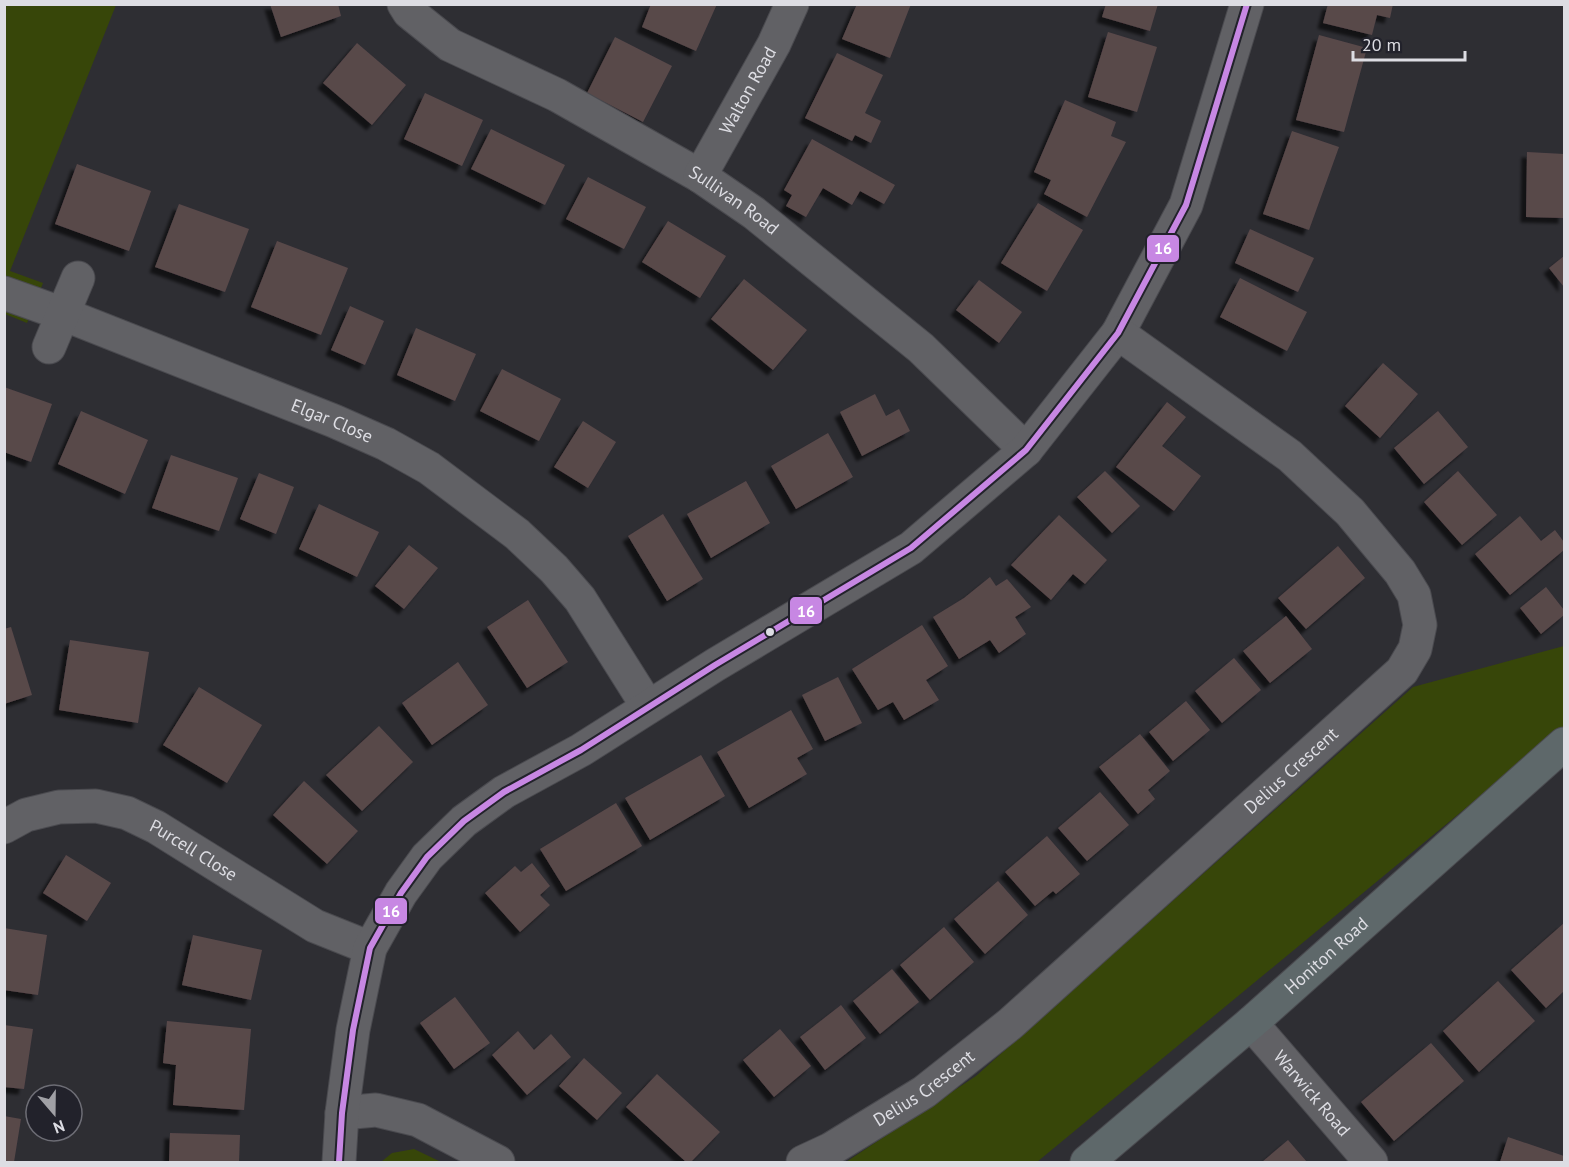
<svg xmlns="http://www.w3.org/2000/svg" width="1569" height="1167" viewBox="0 0 1569 1167" font-family="'PT Sans',sans-serif">
<style>
.green{fill:#374609}
.building{fill:#59484a;filter:url(#shadow)}
.lines{fill:none;stroke-linecap:round;stroke-linejoin:round}
.minor-casing{stroke:#4a4a4f;stroke-width:35}
.major-casing{stroke:#4a4a4f;stroke-width:35}
.minor{stroke:#616165;stroke-width:33}
.major{stroke:#5e686a;stroke-width:33}
.bus-1-casing{stroke:#22222b;stroke-width:10}
.bus-1{stroke:#c787e3;stroke-width:6}
.bus-dot{fill:#dddde3;stroke:#22222b;stroke-width:2}
.labels{text-anchor:middle;stroke-width:5;stroke-linejoin:round;paint-order:stroke}
.street-label{font-size:18px;fill:#dddde3;stroke:#22222b}
.line-badge{stroke:#22222b;stroke-width:2}
.badge-label{font-size:16px;text-anchor:middle;font-weight:bold;fill:#fff}
</style>
<defs>
<filter id="shadow"><feDropShadow dx="-5.5" dy="5.5" stdDeviation="1.5" flood-color="#0009"/></filter>
</defs>
<rect width="100%" height="100%" fill="#2e2e33"/>
<path class="green" d="M4 5H116L10 271 43 283 27 323 5 314Z
M1564 646V727L1037 1162H846L976 1076 1413 687Z
M414 1149 441 1162H381L392 1153Z"/>
<path class="building" d="M270 4H338L341 16 281 37Z
M651 4H717L696 51 642 27Z
M857 4H911L890 58 842 39Z
M1106 4H1158L1150 31 1102 17Z
M1328 4H1393L1390 18 1377 15 1372 35 1323 23Z
M1108 32 1157 47 1137 112 1088 97Z
M1319 35 1367 48 1344 132 1296 120Z
M615 37 672 66 643 122 587 93Z
M357 43 406 85 372 125 323 83Z
M837 53 883 75 865 113 881 121 871 143 855 135 852 141 805 118Z
M425 93 483 120 462 166 404 139Z
M1065 100 1116 122 1111 136 1126 142 1087 217 1044 194 1051 180 1034 172Z
M491 129 565 165 545 205 471 169Z
M1292 131 1339 147 1309 230 1263 214Z
M812 139 895 185 884 204 860 191 852 205 823 188 806 217 786 206 792 195 784 190Z
M1527 152 1564 154V218L1526 217Z
M77 164 151 191 129 251 55 224Z
M588 177 646 207 624 249 566 219Z
M1038 203 1083 230 1047 291 1001 263Z
M179 204 249 229 225 292 155 267Z
M668 221 726 256 700 298 642 262Z
M1250 229 1314 258 1298 292 1235 263Z
M277 241 348 268 321 335 251 307Z
M1564 256V287L1549 268Z
M1240 278 1307 312 1287 351 1220 317Z
M744 279 807 330 773 370 711 319Z
M979 280 1022 312 999 343 956 310Z
M350 306 384 321 365 365 331 350Z
M416 328 476 354 455 401 397 375Z
M1383 363 1418 394 1380 438 1345 406Z
M502 369 561 399 539 441 480 411Z
M4 387 52 404 31 462 4 452Z
M875 394 886 416 899 409 910 431 862 456 840 412Z
M1167 402 1186 417 1162 446 1201 476 1174 511 1116 467Z
M81 411 148 440 125 494 58 464Z
M1438 411 1468 447 1424 484 1394 448Z
M583 421 616 442 588 488 554 467Z
M828 433 853 477 796 509 771 466Z
M171 455 238 478 219 531 152 508Z
M1105 471 1140 506 1112 533 1077 497Z
M1458 471 1497 515 1462 545 1424 502Z
M259 473 294 487 276 534 240 519Z
M746 481 770 523 711 558 687 514Z
M319 504 379 532 357 577 299 549Z
M663 514 703 579 667 601 628 536Z
M1059 515 1107 560 1085 584 1073 574 1051 600 1011 565Z
M1520 516 1541 541 1555 530 1564 542V550L1510 595 1475 554Z
M409 545 438 568 404 609 375 586Z
M1338 546 1365 578 1306 629 1278 598Z
M990 577 996 586 1007 579 1031 607 1015 617 1026 634 999 653 990 640 959 659 933 617 964 598Z
M1546 587 1564 610V615L1541 634 1520 608Z
M528 600 568 662 527 688 487 627Z
M1286 616 1312 649 1270 683 1243 651Z
M922 625 948 666 926 680 939 700 904 720 893 702 878 710 852 669Z
M11 627 32 695 4 704V629Z
M70 640 149 652 138 723 59 710Z
M1234 658 1261 690 1222 723 1195 691Z
M458 662 488 705 432 745 402 703Z
M838 677 862 723 825 741 802 695Z
M199 687 262 725 227 783 163 745Z
M1186 701 1210 730 1173 761 1149 732Z
M791 710 813 749 797 758 807 774 749 808 717 752Z
M379 726 413 762 362 811 326 775Z
M1140 734 1170 771 1148 790 1155 799 1138 814 1099 767Z
M701 755 725 796 650 840 625 798Z
M304 781 358 831 327 864 273 815Z
M1100 792 1129 825 1087 861 1058 828Z
M616 803 642 846 566 891 540 849Z
M1047 836 1080 874 1056 894 1053 891 1035 906 1005 872Z
M66 855 111 883 87 921 43 893Z
M532 863 550 886 540 895 550 905 520 932 485 893 515 866 521 872Z
M998 881 1028 915 985 954 954 919Z
M1564 923V991L1546 1008 1511 970Z
M944 927 974 962 930 1000 900 965Z
M4 928 47 935 38 995 4 990Z
M193 935 262 950 251 1000 182 985Z
M892 969 919 1002 880 1034 853 1001Z
M1498 981 1535 1021 1479 1072 1443 1031Z
M455 997 490 1043 454 1069 420 1023Z
M841 1005 866 1038 825 1070 800 1037Z
M167 1021 251 1029 244 1110 173 1105 176 1065 163 1063Z
M4 1025 33 1029 24 1089 4 1087Z
M780 1029 811 1066 774 1097 743 1060Z
M518 1031 534 1050 551 1034 571 1057 527 1095 492 1055Z
M1431 1043 1464 1081 1394 1141 1361 1102Z
M584 1058 622 1093 597 1120 559 1086Z
M657 1074 720 1132 691 1162H686L626 1107Z
M4 1116 21 1119 14 1162H4Z
M170 1133 240 1135 239 1162H169Z
M1508 1137 1564 1156V1162H1500Z
M1288 1140 1307 1162H1262Z"/>
<g class="lines">
<defs>
<g id="minor">
<path id="s1" d="M404 4 409 12 450 45 557 95 700 176 754 213 921 348 1026 450"/>
<path id="s2" d="M700 176 774 44 792 4"/>
<path id="s3" d="M4 293 63 314 334 421 386 444 429 468 517 534 554 569 580 599 648 707"/>
<path d="M49 347 78 278"/>
<path id="s4" d="M4 827 26 815 59 807 96 806 127 813 156 827 315 926 370 948"/>
<path id="s5" d="M1251 1023 1371 1162"/>
<path d="M342 1113 376 1110 418 1120 498 1162"/>
<path d="M339 1162 342 1113 353 1030 370 948 401 893 427 857 464 821 504 792 581 750 715 665 911 548 1026 450 1118 333 1186 205 1247 4"/>
<path id="s6" d="M803 1162 831 1149 924 1092 1010 1024 1402 671 1415 649 1420 625 1414 595 1400 572 1350 512 1290 456 1118 333"/>
</g>
<g id="major">
<path id="s7" d="M1087 1162 1251 1023 1564 744"/>
</g>
</defs>
<use href="#minor" class="minor-casing"/>
<use href="#major" class="major-casing"/>
<use href="#minor" class="minor"/>
<use href="#major" class="major"/>
<defs>
<path id="bus-1" d="M339 1162 342 1113 353 1030 370 948 401 893 427 857 464 821 504 792 581 750 715 665 911 548 1026 450 1118 333 1186 205 1247 4"/>
</defs>
<use href="#bus-1" class="bus-1-casing"/>
<use href="#bus-1" class="bus-1"/>
</g>
<circle class="bus-dot" cx="770" cy="632" r="5"/>
<g class="labels">
<g class="street-label">
<text dy="6" stroke="none"><textPath href="#s2" startOffset="98">Walton Road</textPath></text>
<text dy="6" stroke="none"><textPath href="#s1" startOffset="386">Sullivan Road</textPath></text>
<text dy="6" stroke="none"><textPath href="#s3" startOffset="352">Elgar Close</textPath></text>
<text dy="6" stroke="none"><textPath href="#s6" startOffset="628">Delius Crescent</textPath></text>
<text dy="6" stroke="none"><textPath href="#s4" startOffset="204">Purcell Close</textPath></text>
<text dy="6" stroke="none"><textPath href="#s7" startOffset="316">Honiton Road</textPath></text>
<text dy="6" stroke="none"><textPath href="#s6" startOffset="142">Delius Crescent</textPath></text>
<text dy="6" stroke="none"><textPath href="#s5" startOffset="93">Warwick Road</textPath></text>
</g>
</g>
<g class="line-badge">
<rect x="1146" y="234" width="34" height="29" rx="6" fill="#c787e3"/>
<rect x="789" y="596" width="34" height="29" rx="6" fill="#c787e3"/>
<rect x="374" y="897" width="34" height="28" rx="6" fill="#c787e3"/>
</g>
<g class="badge-label">
<text x="1163" y="254">16</text>
<text x="806" y="617">16</text>
<text x="391" y="917">16</text>
</g>
<rect width="1569" height="1167" fill="none" stroke="#dddde3" stroke-width="12"/>
<g transform="translate(54 1113) rotate(160)"><circle r="28" fill="#22222b" stroke="#6d6d75" stroke-width="1.5"/>
<path d="M0-4.5L10 22L0 15L-10 22Z" fill="#a0a0a5"/>
<text y="-9" font-size="16" font-weight="bold" text-anchor="middle" fill="#dddde3">N</text>
</g>
<path d="M1353 51v9h112v-9" fill="none" stroke="#dddde3" stroke-width="3"/>
<text x="1362" y="51" font-size="18" fill="#dddde3" stroke="#22222b" stroke-width="4.5" paint-order="stroke">20 m</text>
</svg>
